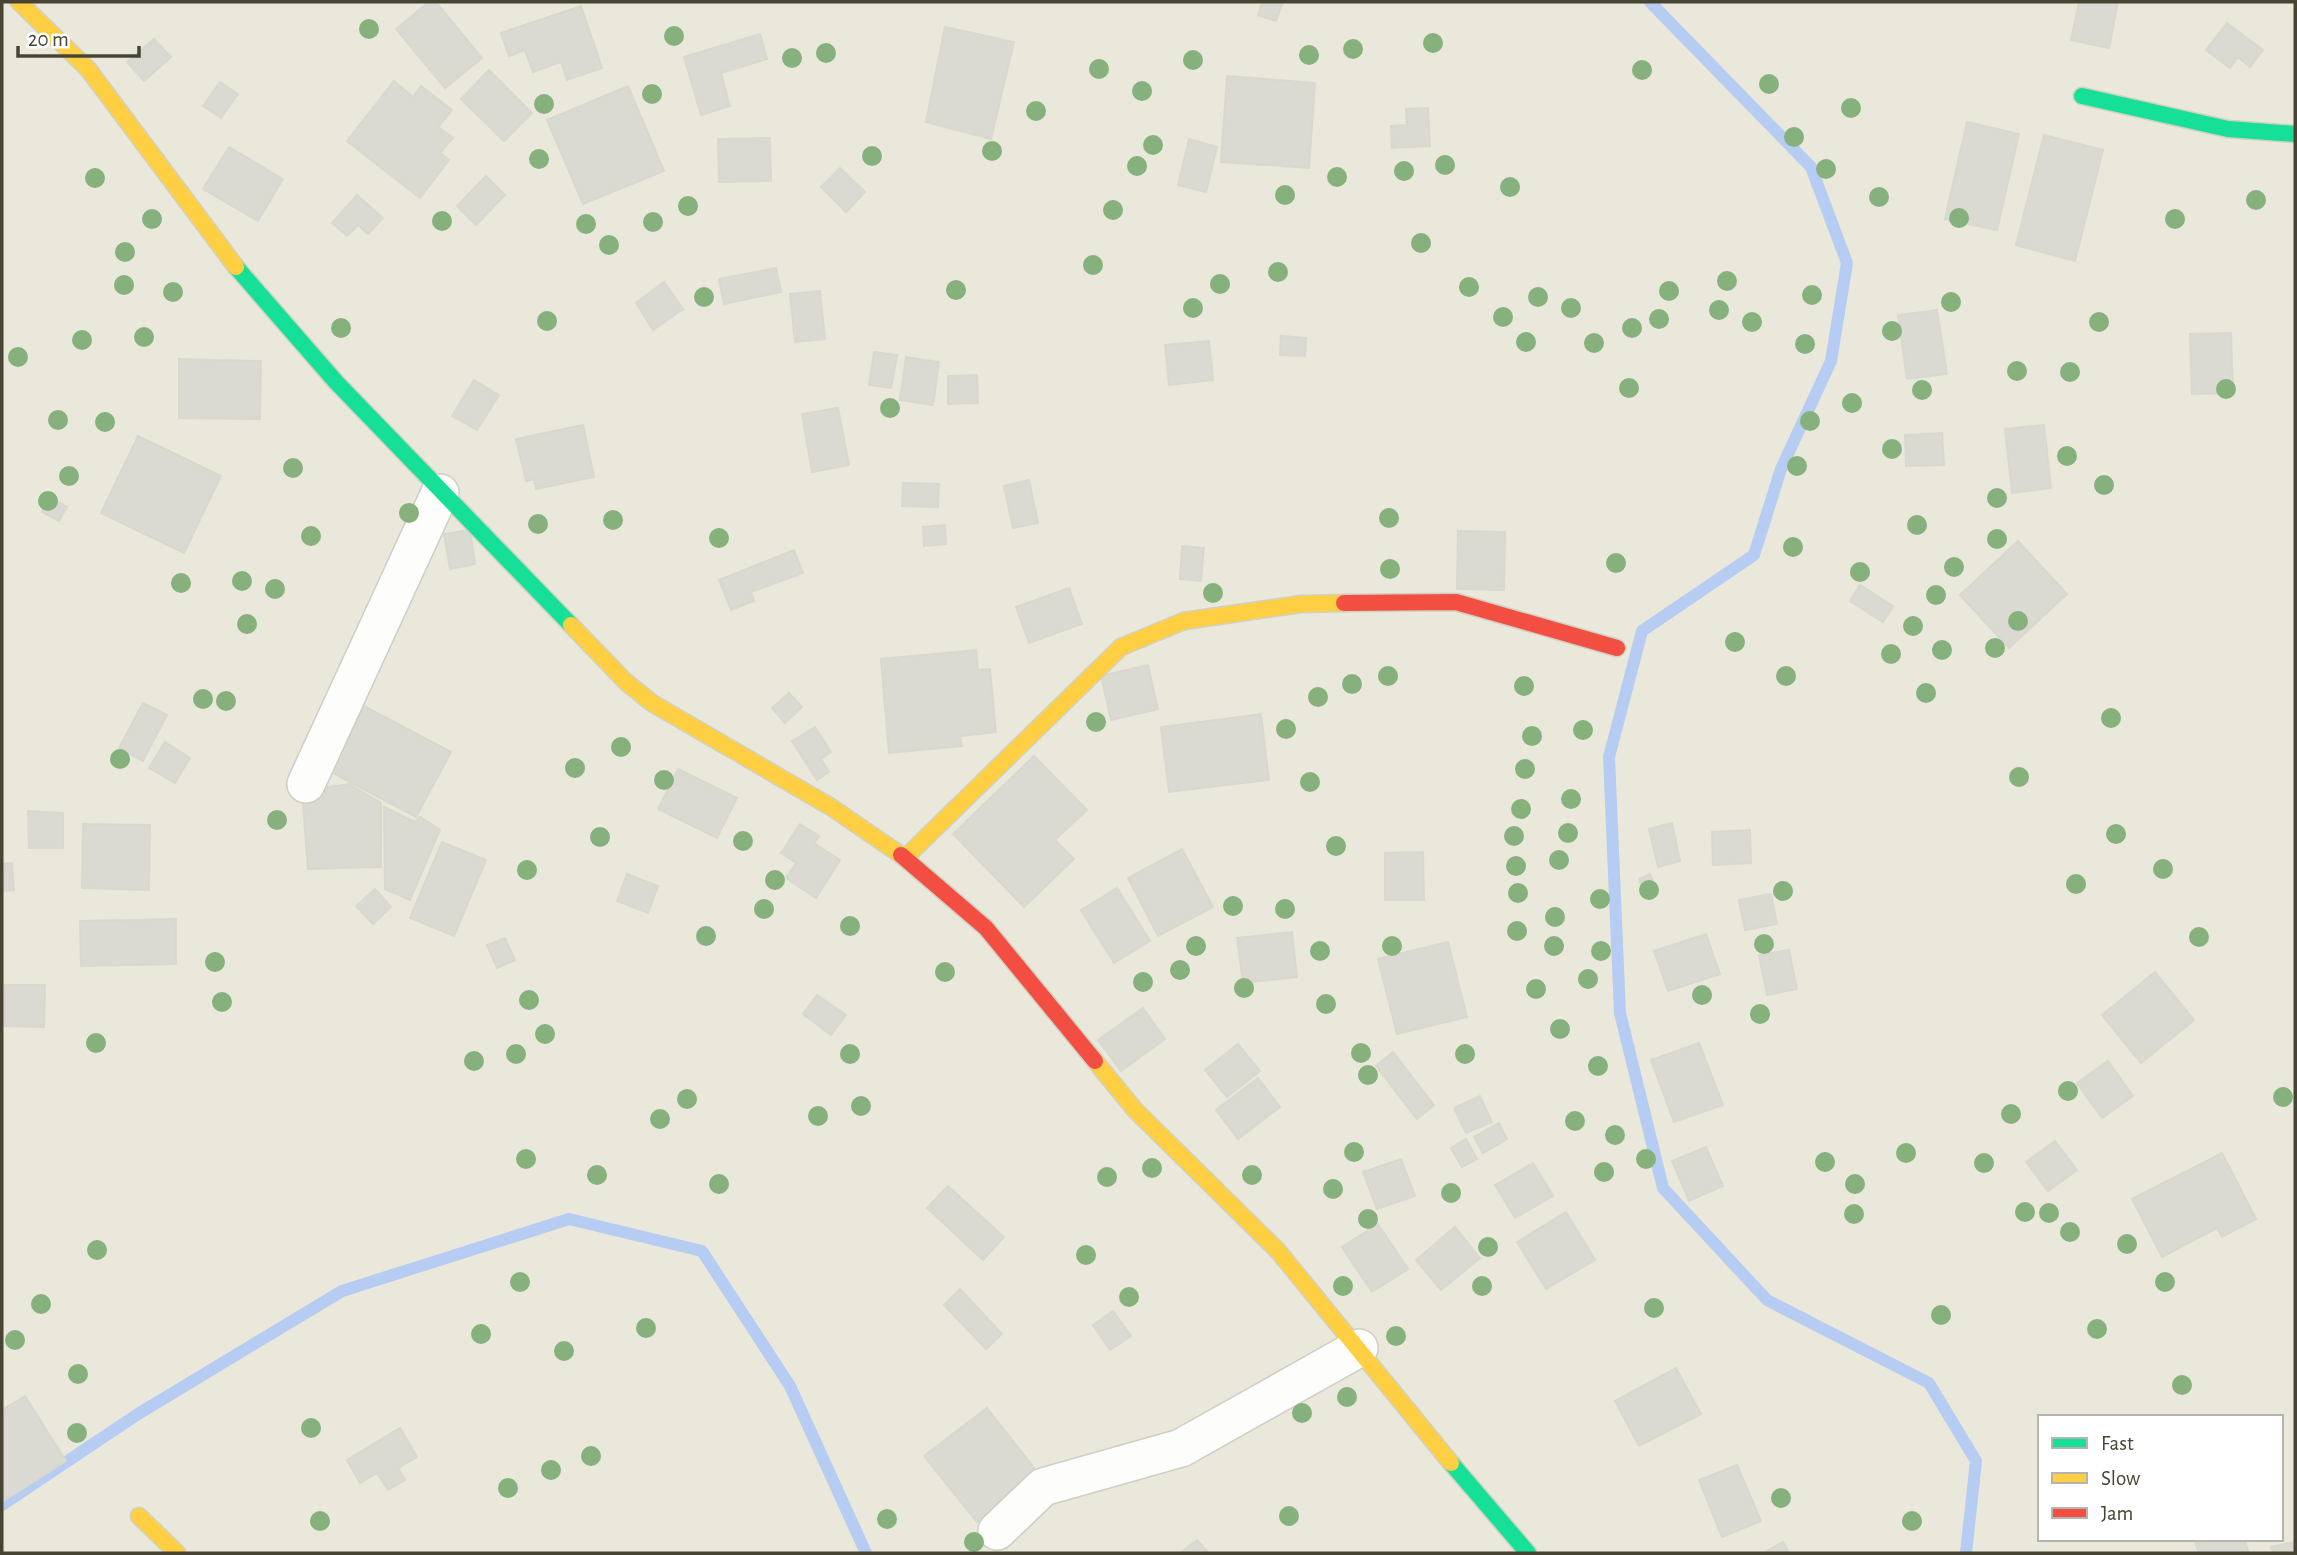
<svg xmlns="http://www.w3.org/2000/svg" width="2297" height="1555" viewBox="0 0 2297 1555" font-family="'Alegreya Sans',sans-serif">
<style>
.residential{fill:#e9e8da;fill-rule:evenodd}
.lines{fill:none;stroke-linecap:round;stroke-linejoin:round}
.stream{stroke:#b6ccf2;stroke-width:12}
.building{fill:#dad9d2;stroke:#d9d8cf;stroke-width:2}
.street-casing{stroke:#cecec7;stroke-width:40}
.fast-casing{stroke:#d1d1c2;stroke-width:19}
.slow-casing{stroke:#d1d1c2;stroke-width:19}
.jam-casing{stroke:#d1d1c2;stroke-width:19}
.street{stroke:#fdfdfc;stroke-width:37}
.fast{stroke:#16e098;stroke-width:16}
.slow{stroke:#ffcf43;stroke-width:16}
.jam{stroke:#f24e42;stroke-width:16}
.tree{fill:#86b17d}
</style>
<rect width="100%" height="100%" fill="#f0f0ea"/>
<path class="residential" d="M2 2H2295V1553H2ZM2040 1417H2281V1539H2040Z"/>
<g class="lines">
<path class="stream" d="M1650 2 1811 167 1847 263 1831 361 1781 469 1754 555 1642 631 1609 757 1620 1013 1663 1188 1767 1300 1929 1383 1976 1461 1966 1553
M2 1505 138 1414 342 1291 569 1219 702 1251 790 1386 866 1553"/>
</g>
<path class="building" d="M429 2H436L482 58 445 88 396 29Z
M1262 2H1283L1276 21 1258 15Z
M2079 2H2118L2109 48 2071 40Z
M581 6 602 68 567 80 561 62 533 72 525 50 509 56 501 33Z
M2227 23 2263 50 2250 67 2238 57 2230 68 2206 50Z
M945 27 1014 42 991 139 926 122Z
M760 34 767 59 721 73 730 106 701 115 684 57Z
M154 39 171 57 144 81 127 62Z
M489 70 532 113 504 141 461 99Z
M1227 76 1315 83 1309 168 1221 162Z
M394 81 413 97 421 86 452 110 438 127 453 138 440 153 449 160 420 198 347 141Z
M220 82 238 94 221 118 203 106Z
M628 86 664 171 583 204 547 120Z
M1428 108 1430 146 1392 148 1391 126 1407 125 1406 109Z
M1967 122 2019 134 1997 230 1945 219Z
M2044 135 2103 150 2075 261 2016 245Z
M770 138 771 181 719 182 718 139Z
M1189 139 1217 147 1206 192 1178 185Z
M229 147 283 179 258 221 203 189Z
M840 168 865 192 846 212 821 187Z
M486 176 505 195 476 225 457 206Z
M357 195 383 218 368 234 358 225 347 236 332 223Z
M776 268 781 292 724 304 719 279Z
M664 282 683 309 653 330 636 303Z
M820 291 825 339 795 342 790 294Z
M1937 310 1947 374 1907 379 1898 315Z
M2231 333 2233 393 2192 394 2190 334Z
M1281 336 1306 338 1305 356 1280 355Z
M1209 341 1213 380 1169 385 1165 345Z
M874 352 897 355 891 388 869 385Z
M906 357 939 362 933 405 900 400Z
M179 359 261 361 260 419 179 418Z
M977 375 978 403 948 404V376Z
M474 380 499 395 477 430 452 416Z
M838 408 849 465 812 472 802 414Z
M583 425 594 477 536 489 534 479 526 481 516 439Z
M2044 425 2051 488 2012 493 2005 429Z
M1942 433 1944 465 1906 466 1905 435Z
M138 436 221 476 184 553 101 513Z
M1029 480 1038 523 1013 528 1004 486Z
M903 483 939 484 938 507 902 506Z
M50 498 67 507 59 521 42 512Z
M945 525 946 544 924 546 923 527Z
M470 530 475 564 450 569 444 534Z
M1458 531 1505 532 1504 590 1457 589Z
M2018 541 2067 594 2009 648 1960 595Z
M1182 546 1204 548 1201 581 1180 579Z
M794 550 803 573 751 592 754 601 731 610 719 580Z
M1860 585 1893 606 1883 622 1850 601Z
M1069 588 1082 624 1029 643 1016 607Z
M976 650 978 670 990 669 996 732 960 736 962 746 889 753 881 659Z
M1148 665 1158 709 1111 720 1101 676Z
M789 693 802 707 785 723 772 708Z
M143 703 167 715 143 761 119 748Z
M364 706 451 752 416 817 329 771Z
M1261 714 1269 780 1169 792 1161 727Z
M815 727 831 752 821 759 829 772 817 780 792 741Z
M165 742 190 758 175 783 149 768Z
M1034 756 1087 810 1055 840 1074 859 1024 907 953 834Z
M678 769 737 798 717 838 658 809Z
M349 784 381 803V867L308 869 302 791Z
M384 807 415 822 420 817 440 830 410 900 385 889Z
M28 811 63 813V848H29Z
M1672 823 1680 861 1658 867 1649 829Z
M83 824 150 825 149 890 82 888Z
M800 824 819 836 814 843 840 860 816 898 786 878 796 863 781 853Z
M1750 830 1751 863 1713 865 1712 832Z
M442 842 486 860 454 936 410 918Z
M1182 849 1213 907 1158 936 1128 878Z
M1423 852 1424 900H1385V853Z
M12 863 14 890 2 891V864Z
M627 874 658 886 648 913 617 901Z
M1650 874 1657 891 1645 896 1639 879Z
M1117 888 1150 941 1114 963 1081 910Z
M375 889 391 907 373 924 356 906Z
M1771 894 1777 924 1745 930 1739 900Z
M176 919V964L81 966 80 921Z
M1292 932 1297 977 1243 983 1237 938Z
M1706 934 1720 974 1668 991 1654 951Z
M505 938 515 960 497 968 487 945Z
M1448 942 1467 1017 1397 1034 1378 959Z
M1789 950 1797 989 1767 995 1759 955Z
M2155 972 2194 1020 2141 1063 2102 1015Z
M4 985H45L44 1027 3 1026Z
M817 995 846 1015 831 1035 803 1014Z
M1143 1008 1165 1039 1121 1071 1098 1040Z
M1699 1043 1723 1105 1674 1122 1651 1060Z
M1238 1044 1260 1071 1227 1097 1205 1070Z
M1393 1052 1434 1105 1417 1119 1376 1066Z
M2108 1061 2133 1096 2102 1118 2077 1083Z
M1258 1078 1280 1107 1238 1139 1216 1110Z
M1480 1096 1492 1122 1466 1133 1454 1108Z
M1499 1123 1507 1139 1483 1153 1474 1137Z
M1466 1139 1477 1159 1462 1167 1451 1148Z
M2055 1141 2077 1170 2048 1191 2026 1162Z
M1706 1147 1723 1186 1689 1201 1672 1161Z
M2222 1153 2256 1219 2222 1237 2217 1228 2162 1257 2132 1199Z
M1401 1159 1415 1196 1377 1209 1363 1172Z
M1533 1163 1553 1196 1515 1218 1495 1185Z
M948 1186 1004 1237 983 1260 927 1208Z
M1566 1212 1595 1260 1546 1289 1517 1242Z
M1378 1224 1408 1269 1372 1292 1342 1247Z
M1455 1227 1480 1258 1441 1290 1416 1260Z
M960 1289 1002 1334 986 1349 944 1305Z
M1113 1311 1131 1336 1110 1350 1093 1325Z
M1676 1368 1701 1414 1639 1446 1615 1401Z
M25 1396 66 1461 2 1502V1410Z
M987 1408 1039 1474 977 1522 924 1456Z
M400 1428 417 1457 398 1468 405 1480 388 1490 377 1473 360 1483 347 1460Z
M1737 1465 1761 1521 1722 1537 1699 1480Z
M2194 1539H2244L2249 1553H2199Z
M1197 1540 1209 1553H1180Z
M1783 1542 1789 1553H1763Z
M2295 1542V1553H2273L2271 1547Z"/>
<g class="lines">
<defs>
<path id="street" d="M306 784 440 493
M997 1531 1043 1487 1181 1448 1359 1348"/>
<path id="fast" d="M2082 96 2228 129 2295 134
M236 267 336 382 571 625
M1451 1463 1528 1553"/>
<path id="slow" d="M19 2 88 69 236 267
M571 625 626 682 652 703 831 807 901 855
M905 858 1121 647 1184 621 1301 604 1344 603
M1095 1061 1135 1110 1278 1251 1451 1463
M139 1516 177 1553"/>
<path id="jam" d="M1344 603 1456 602 1617 648
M901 855 986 928 1095 1061"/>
</defs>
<use href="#street" class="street-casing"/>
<use href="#fast" class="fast-casing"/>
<use href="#slow" class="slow-casing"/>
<use href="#jam" class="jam-casing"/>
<use href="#street" class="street"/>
<use href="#fast" class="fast"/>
<use href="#slow" class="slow"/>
<use href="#jam" class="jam"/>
</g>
<g class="tree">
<circle cx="369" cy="29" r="10"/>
<circle cx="674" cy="36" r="10"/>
<circle cx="1433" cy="43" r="10"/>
<circle cx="1353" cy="49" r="10"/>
<circle cx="826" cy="53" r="10"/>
<circle cx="1309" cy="55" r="10"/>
<circle cx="792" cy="58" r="10"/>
<circle cx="1193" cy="60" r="10"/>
<circle cx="1099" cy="69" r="10"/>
<circle cx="1642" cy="70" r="10"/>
<circle cx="1769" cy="84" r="10"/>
<circle cx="1142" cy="91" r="10"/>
<circle cx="652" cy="94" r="10"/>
<circle cx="544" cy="104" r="10"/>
<circle cx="1851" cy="108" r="10"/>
<circle cx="1036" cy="111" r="10"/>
<circle cx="1794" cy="137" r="10"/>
<circle cx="1153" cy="145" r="10"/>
<circle cx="992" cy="151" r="10"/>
<circle cx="872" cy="156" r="10"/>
<circle cx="539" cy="159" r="10"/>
<circle cx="1445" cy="165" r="10"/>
<circle cx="1137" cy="166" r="10"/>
<circle cx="1826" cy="169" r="10"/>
<circle cx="1404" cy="171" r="10"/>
<circle cx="1337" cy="177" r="10"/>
<circle cx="95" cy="178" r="10"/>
<circle cx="1510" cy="187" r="10"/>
<circle cx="1285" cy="195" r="10"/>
<circle cx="1879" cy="197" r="10"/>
<circle cx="2256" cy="200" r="10"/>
<circle cx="688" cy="206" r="10"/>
<circle cx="1113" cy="210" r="10"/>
<circle cx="1959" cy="218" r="10"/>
<circle cx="152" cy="219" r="10"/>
<circle cx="2175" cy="219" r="10"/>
<circle cx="442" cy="221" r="10"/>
<circle cx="653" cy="222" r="10"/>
<circle cx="586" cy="224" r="10"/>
<circle cx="1421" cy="243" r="10"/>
<circle cx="609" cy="245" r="10"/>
<circle cx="125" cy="252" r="10"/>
<circle cx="1093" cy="265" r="10"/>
<circle cx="1278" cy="272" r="10"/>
<circle cx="1727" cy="281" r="10"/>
<circle cx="1220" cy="284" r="10"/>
<circle cx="124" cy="285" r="10"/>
<circle cx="1469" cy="287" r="10"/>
<circle cx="956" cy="290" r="10"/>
<circle cx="1669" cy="291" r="10"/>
<circle cx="173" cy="292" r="10"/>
<circle cx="1812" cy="295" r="10"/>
<circle cx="704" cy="297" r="10"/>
<circle cx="1538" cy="297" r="10"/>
<circle cx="1951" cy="302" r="10"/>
<circle cx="1193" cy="308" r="10"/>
<circle cx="1571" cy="308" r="10"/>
<circle cx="1719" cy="310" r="10"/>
<circle cx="1503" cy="317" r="10"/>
<circle cx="1659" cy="319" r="10"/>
<circle cx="547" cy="321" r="10"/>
<circle cx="1752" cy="322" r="10"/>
<circle cx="2099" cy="322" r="10"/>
<circle cx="341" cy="328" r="10"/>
<circle cx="1632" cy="328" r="10"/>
<circle cx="1892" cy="331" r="10"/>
<circle cx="144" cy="337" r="10"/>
<circle cx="82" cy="340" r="10"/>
<circle cx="1526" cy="342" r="10"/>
<circle cx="1594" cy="343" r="10"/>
<circle cx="1805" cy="344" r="10"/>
<circle cx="18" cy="357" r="10"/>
<circle cx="2017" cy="371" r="10"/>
<circle cx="2070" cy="372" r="10"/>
<circle cx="1629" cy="388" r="10"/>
<circle cx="2226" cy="389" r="10"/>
<circle cx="1922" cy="390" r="10"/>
<circle cx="1852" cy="403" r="10"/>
<circle cx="890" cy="408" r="10"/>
<circle cx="58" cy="420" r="10"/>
<circle cx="1810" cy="421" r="10"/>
<circle cx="105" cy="422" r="10"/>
<circle cx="1892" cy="449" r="10"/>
<circle cx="2067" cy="456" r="10"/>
<circle cx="1797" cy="466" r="10"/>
<circle cx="293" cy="468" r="10"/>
<circle cx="69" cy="476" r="10"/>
<circle cx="2104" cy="485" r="10"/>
<circle cx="1997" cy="498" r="10"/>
<circle cx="48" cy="501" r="10"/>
<circle cx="409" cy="513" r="10"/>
<circle cx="1389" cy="518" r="10"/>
<circle cx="613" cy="520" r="10"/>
<circle cx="538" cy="524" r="10"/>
<circle cx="1917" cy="525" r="10"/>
<circle cx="311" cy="536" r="10"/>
<circle cx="719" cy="538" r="10"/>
<circle cx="1997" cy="539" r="10"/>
<circle cx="1793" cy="547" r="10"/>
<circle cx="1616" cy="563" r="10"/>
<circle cx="1954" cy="567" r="10"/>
<circle cx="1390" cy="569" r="10"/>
<circle cx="1860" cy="572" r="10"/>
<circle cx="242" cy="581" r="10"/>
<circle cx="181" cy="583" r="10"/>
<circle cx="275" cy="589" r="10"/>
<circle cx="1213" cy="593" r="10"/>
<circle cx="1936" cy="595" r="10"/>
<circle cx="2018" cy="621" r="10"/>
<circle cx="247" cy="624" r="10"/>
<circle cx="1913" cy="626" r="10"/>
<circle cx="1735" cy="642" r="10"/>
<circle cx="1995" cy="648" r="10"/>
<circle cx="1942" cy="650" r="10"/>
<circle cx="1891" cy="654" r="10"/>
<circle cx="1388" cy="676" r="10"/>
<circle cx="1786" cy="676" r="10"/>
<circle cx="1352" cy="684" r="10"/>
<circle cx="1524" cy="686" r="10"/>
<circle cx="1926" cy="693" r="10"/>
<circle cx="1318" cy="697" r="10"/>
<circle cx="203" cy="699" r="10"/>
<circle cx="226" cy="701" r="10"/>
<circle cx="2111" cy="718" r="10"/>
<circle cx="1096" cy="722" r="10"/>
<circle cx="1286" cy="729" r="10"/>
<circle cx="1583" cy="730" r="10"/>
<circle cx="1532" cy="736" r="10"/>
<circle cx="621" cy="747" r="10"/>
<circle cx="120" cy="759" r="10"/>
<circle cx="575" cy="768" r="10"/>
<circle cx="1525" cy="769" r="10"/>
<circle cx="2019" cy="777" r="10"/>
<circle cx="664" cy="780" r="10"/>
<circle cx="1310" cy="782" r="10"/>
<circle cx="1571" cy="799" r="10"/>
<circle cx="1521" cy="809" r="10"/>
<circle cx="277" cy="820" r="10"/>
<circle cx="1568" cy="833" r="10"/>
<circle cx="2116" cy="834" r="10"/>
<circle cx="1514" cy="836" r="10"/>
<circle cx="600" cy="837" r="10"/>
<circle cx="743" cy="841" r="10"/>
<circle cx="1336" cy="846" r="10"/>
<circle cx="1559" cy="860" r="10"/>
<circle cx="1516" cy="866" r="10"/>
<circle cx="2163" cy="869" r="10"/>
<circle cx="527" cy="870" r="10"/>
<circle cx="775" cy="880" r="10"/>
<circle cx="2076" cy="884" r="10"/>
<circle cx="1649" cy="890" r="10"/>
<circle cx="1783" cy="891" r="10"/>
<circle cx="1518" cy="893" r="10"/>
<circle cx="1600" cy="899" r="10"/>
<circle cx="1233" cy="906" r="10"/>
<circle cx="764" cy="909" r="10"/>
<circle cx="1285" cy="909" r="10"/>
<circle cx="1555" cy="917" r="10"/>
<circle cx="850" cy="926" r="10"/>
<circle cx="1517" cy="931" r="10"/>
<circle cx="706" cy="936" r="10"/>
<circle cx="2199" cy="937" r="10"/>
<circle cx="1764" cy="944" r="10"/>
<circle cx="1196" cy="946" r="10"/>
<circle cx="1392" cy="946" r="10"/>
<circle cx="1554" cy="946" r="10"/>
<circle cx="1320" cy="951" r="10"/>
<circle cx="1601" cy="951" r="10"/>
<circle cx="215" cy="962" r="10"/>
<circle cx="1180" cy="970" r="10"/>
<circle cx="945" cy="972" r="10"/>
<circle cx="1588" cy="979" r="10"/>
<circle cx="1143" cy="982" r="10"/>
<circle cx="1244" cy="988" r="10"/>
<circle cx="1536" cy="989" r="10"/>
<circle cx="1702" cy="995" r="10"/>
<circle cx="529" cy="1000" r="10"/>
<circle cx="222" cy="1002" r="10"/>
<circle cx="1326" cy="1004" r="10"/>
<circle cx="1760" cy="1014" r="10"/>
<circle cx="1560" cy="1029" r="10"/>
<circle cx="545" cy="1034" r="10"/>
<circle cx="96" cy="1043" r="10"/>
<circle cx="1361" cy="1053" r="10"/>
<circle cx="516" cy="1054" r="10"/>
<circle cx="850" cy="1054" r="10"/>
<circle cx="1465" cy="1054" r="10"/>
<circle cx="474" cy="1061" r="10"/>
<circle cx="1598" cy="1066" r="10"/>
<circle cx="1368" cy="1075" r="10"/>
<circle cx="2068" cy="1091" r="10"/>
<circle cx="2283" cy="1097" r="10"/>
<circle cx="687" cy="1099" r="10"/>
<circle cx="861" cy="1106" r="10"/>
<circle cx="2011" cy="1114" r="10"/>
<circle cx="818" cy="1116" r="10"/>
<circle cx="660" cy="1119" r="10"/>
<circle cx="1575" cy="1121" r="10"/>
<circle cx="1615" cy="1135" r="10"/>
<circle cx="1354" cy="1152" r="10"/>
<circle cx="1906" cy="1153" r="10"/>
<circle cx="526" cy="1159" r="10"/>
<circle cx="1646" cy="1159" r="10"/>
<circle cx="1825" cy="1162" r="10"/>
<circle cx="1984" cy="1163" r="10"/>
<circle cx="1152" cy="1168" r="10"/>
<circle cx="1604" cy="1172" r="10"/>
<circle cx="597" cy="1175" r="10"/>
<circle cx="1252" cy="1175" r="10"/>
<circle cx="1107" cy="1177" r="10"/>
<circle cx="719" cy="1184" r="10"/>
<circle cx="1855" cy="1184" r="10"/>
<circle cx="1333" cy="1189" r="10"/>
<circle cx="1451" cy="1193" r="10"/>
<circle cx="2025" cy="1212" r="10"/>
<circle cx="2049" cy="1213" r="10"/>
<circle cx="1854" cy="1214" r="10"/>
<circle cx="1368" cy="1219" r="10"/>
<circle cx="2070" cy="1232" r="10"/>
<circle cx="2127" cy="1244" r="10"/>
<circle cx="1488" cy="1247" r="10"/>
<circle cx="97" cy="1250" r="10"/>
<circle cx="1086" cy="1255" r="10"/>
<circle cx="520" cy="1282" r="10"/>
<circle cx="2165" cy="1282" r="10"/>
<circle cx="1343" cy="1286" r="10"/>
<circle cx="1482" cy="1286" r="10"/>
<circle cx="1129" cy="1297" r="10"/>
<circle cx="41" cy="1304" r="10"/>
<circle cx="1654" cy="1308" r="10"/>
<circle cx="1941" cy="1315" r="10"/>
<circle cx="646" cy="1328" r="10"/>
<circle cx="2097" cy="1329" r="10"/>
<circle cx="481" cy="1334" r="10"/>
<circle cx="1396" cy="1336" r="10"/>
<circle cx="15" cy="1340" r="10"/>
<circle cx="564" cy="1351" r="10"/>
<circle cx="78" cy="1374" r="10"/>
<circle cx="2182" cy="1385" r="10"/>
<circle cx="1347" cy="1397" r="10"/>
<circle cx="1302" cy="1413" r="10"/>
<circle cx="311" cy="1428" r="10"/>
<circle cx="77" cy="1433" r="10"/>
<circle cx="591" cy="1456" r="10"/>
<circle cx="551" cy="1470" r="10"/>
<circle cx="508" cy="1488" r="10"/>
<circle cx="1781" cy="1498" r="10"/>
<circle cx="1289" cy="1516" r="10"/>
<circle cx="887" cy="1519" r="10"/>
<circle cx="320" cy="1521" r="10"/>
<circle cx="1912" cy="1521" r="10"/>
<circle cx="974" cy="1542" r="10"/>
</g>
<rect width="2297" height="1555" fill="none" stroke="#474434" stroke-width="7"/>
<rect x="2038" y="1415" width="245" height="126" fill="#ffffff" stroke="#b5b4ae" stroke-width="2"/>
<rect x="2052" y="1438" width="35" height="10" fill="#16e098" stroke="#b5b4ae" stroke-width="2"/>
<text x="2101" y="1450" font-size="21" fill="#474434">Fast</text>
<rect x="2052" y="1473" width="35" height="10" fill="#ffcf43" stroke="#b5b4ae" stroke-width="2"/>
<text x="2101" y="1485" font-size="21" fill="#474434">Slow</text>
<rect x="2052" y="1508" width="35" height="10" fill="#f24e42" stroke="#b5b4ae" stroke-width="2"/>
<text x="2101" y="1520" font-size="21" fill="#474434">Jam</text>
<path d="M18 46v10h121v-10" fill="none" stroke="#474434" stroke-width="3.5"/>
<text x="28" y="46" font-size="21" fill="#474434" stroke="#ffffff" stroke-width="5" paint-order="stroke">20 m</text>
</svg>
